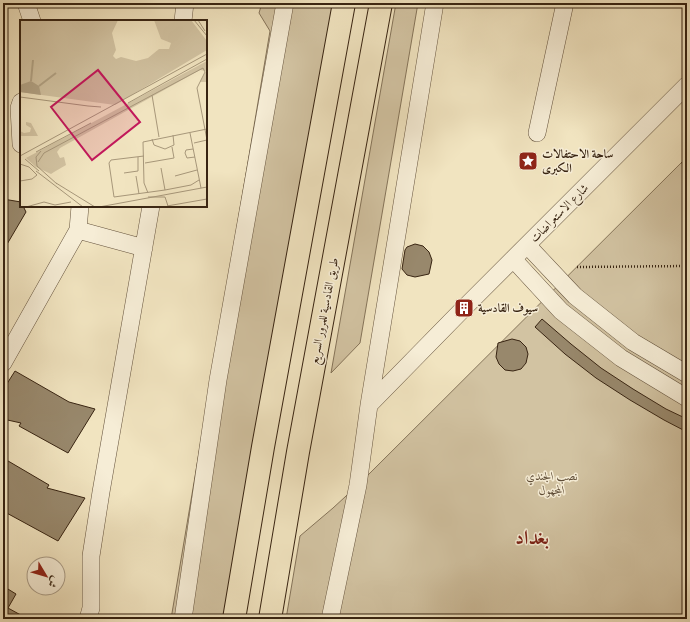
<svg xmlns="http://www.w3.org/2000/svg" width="690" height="622" viewBox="0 0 690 622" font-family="'Gentium Book Plus',Amiri,serif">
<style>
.green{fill:#d2c3a2;stroke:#85745a}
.building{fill:#98886c;stroke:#382412}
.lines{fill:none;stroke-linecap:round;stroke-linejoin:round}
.minor-casing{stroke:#66543e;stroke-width:18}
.highway-casing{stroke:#382412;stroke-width:24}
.path{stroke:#382412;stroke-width:2.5;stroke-dasharray:1 2;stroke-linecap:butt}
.minor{stroke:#f6edd6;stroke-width:17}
.highway{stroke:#f1e4c0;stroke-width:22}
.labels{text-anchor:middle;stroke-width:3;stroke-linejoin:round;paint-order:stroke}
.poi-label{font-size:12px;font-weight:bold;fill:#382412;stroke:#f6edd6;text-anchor:start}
.street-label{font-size:12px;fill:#382412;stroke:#f6edd6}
.park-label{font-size:12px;font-style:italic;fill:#5e4c36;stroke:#f6edd6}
.town-label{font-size:20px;font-weight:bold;fill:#7a1f14;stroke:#f6edd6}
.inset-river{fill:none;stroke:#b2a385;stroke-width:2}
.inset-road{fill:none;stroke:#a7977a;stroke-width:1}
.view{fill:#c2185b;fill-opacity:0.15;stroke:#c2185b;stroke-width:2}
.inset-edge{fill:none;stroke:#382412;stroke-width:2}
</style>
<rect width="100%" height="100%" fill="#f1e4c0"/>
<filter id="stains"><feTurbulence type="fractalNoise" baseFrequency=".005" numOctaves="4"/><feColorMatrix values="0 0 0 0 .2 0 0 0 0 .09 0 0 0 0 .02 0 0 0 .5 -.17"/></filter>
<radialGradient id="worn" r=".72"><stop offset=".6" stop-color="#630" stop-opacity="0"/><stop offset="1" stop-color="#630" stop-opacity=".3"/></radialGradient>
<path class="green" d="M262 3H334L226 619H171L270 31 259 13Z
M396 3H418L360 343 331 373Z
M687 157V619H286L300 536 333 508 358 485Z"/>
<path class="building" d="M3 199 21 202V206H23L26 212 3 251Z
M415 244 423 246 429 252 432 260 429 274 415 277 407 275 402 269 405 250 407 247Z
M542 319 571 344 601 368 633 389 666 409 687 419V432L664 420 630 400 596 378 565 354 535 327Z
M512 339 520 341 526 347 528 354 526 363 521 369 513 371 505 370 499 364 496 357 498 343Z
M15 371 69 402 95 409 68 453 19 426 21 423 3 419V390Z
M3 458 49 485 47 488 85 498 58 541 3 511Z
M3 586 16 594 8 608 28 619H3Z"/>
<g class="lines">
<defs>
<path id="minor" d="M26 3 32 21
M183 21 185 3
M21 102 19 108 21 144
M537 133 565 3
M78 230 144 248
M527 245 575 296 633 342 687 374
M513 259 561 311 621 358 687 398
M464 308 687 85
M3 363 78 230 80 206
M369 405 463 309
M88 619 91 608V556L101 492 151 206
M183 619 218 380 285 3
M330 619 358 485 369 405 435 3"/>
<path id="highway" d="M234 619 263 447 344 3
M270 619 298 452 381 3"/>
</defs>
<use href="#minor" class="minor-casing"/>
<use href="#highway" class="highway-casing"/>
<path class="path" d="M682 162 687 167
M577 267 687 266"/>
<use href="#minor" class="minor"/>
<use href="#highway" class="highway"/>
</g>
<defs>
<symbol id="sight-square" viewBox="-11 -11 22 22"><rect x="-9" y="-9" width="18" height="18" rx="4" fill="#8f2418" stroke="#f6edd6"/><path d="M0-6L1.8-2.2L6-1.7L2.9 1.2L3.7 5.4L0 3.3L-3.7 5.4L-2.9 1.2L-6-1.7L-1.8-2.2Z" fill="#fff"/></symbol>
<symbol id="building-square" viewBox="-11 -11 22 22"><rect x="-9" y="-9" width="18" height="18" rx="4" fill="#8f2418" stroke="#f6edd6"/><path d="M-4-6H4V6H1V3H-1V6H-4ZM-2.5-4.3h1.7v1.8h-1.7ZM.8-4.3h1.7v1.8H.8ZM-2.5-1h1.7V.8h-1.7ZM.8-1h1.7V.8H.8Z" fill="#fff"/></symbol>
</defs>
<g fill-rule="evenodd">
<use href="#sight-square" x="517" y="150" width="22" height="22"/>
<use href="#building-square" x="453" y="297" width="22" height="22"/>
</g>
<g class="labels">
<g class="poi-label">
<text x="542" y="158">ساحة الاحتفالات<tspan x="542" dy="14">الكبرى</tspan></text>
<text x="478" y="312">سيوف القادسية</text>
</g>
<g class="street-label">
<text transform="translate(559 213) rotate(-45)" y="4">شارع الاستعراضات</text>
<text transform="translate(324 311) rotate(-79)" y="4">طريق القادسية للمرور السريع</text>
</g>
<g class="park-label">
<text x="552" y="480">نصب الجندي<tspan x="552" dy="14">المجهول</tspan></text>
</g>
<g class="town-label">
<text x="532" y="544">بغداد</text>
</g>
</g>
<g transform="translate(20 20)">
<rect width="187" height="187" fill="#f1e4c0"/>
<path d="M0 0H98L92 13 96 30 93 36 96 39 101 37 116 41 128 38 139 29H149L151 23 141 19 134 0H171L187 21V30L95 85 0 72ZM187 41V62H180L186 51 180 50 40 128 37 132 40 138 44 137 46 145 34 152 31 154 16 147 6 138ZM6 102 11 103 18 116H0V111L4 113 10 112 11 108 6 105Z" fill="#d2c3a2"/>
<path d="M11 61 19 66 21 75 0 72V65Z" fill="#b2a385"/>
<path class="inset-river" d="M11 61 13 40M19 66 36 53"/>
<path class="inset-road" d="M174 0 187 16M178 0 185 11M132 75 139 117M0 77 68 86M108 83 187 39M68 86 81 87M170 113 181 168M132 119 134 125 145 129 154 125 153 115M174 123 187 120M173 129 166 130 165 133 167 138 175 137M21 131 16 137 17 146 37 164M16 132 71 103M0 136 187 34M124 136 91 140 89 143 94 177 145 170 171 165 179 160M5 139 19 151M18 142 24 133 183 48 185 52 177 68 187 120M125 143 154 138 152 127M0 144 9 147 17 155 12 159 0 161M141 148 145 170M16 151 63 187M104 153 118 151V137M116 156 119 174M155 156 177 150M36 163 75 187M128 173 124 163 123 122 187 109M128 177H145L148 186M147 186 187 179M6 187 24 182 35 185 51 182M79 187 187 167"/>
<path class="view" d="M78 50 120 102 72 140 31 87Z"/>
<rect width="187" height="187" class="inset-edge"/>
</g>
<rect width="690" height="622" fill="none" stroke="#f1e4c0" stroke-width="16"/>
<rect x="4" y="4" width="682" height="614" fill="none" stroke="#382412" stroke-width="2"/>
<rect x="8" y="8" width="674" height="606" fill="none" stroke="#382412"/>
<g transform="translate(46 576) rotate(128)"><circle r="19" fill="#f6edd6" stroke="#aa9d88"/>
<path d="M0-3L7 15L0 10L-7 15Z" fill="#8f2418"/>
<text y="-6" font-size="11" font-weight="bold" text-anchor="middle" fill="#382412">ش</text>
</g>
<rect width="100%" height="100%" filter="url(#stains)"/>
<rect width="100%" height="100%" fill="url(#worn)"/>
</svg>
